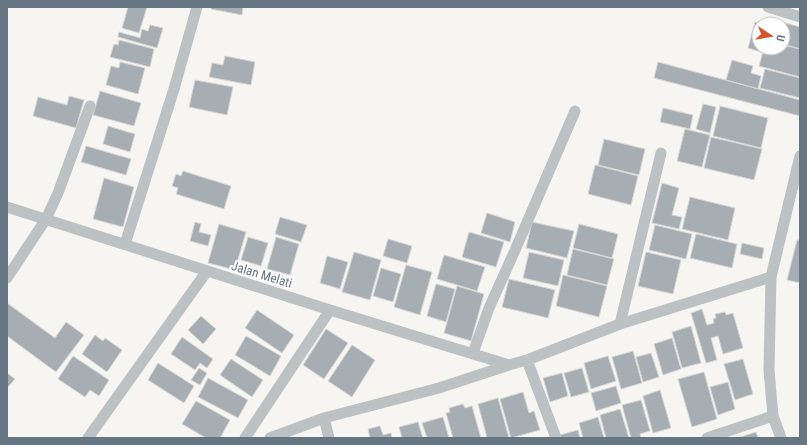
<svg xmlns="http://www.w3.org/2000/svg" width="807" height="445" viewBox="0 0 807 445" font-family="'Roboto Condensed',sans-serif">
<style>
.building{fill:#a6aeb3;stroke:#d7d7d5}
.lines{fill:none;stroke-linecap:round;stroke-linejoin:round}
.street{stroke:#bcc1c4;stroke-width:11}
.labels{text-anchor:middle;stroke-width:4;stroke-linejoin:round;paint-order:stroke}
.street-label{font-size:13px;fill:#667682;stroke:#fff}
</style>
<rect width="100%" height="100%" fill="#f6f5f2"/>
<path class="building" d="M128 7H147L139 33 122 28Z
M211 7H243L242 15 211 9Z
M771 19 800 27V49L783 44V24H770Z
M755 22 763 24H759V48H761V52L748 48Z
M150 25 163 28 157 48 118 37 119 32 140 38 142 29 148 31Z
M119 40 154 49 150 67 110 57 114 44 118 45Z
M783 45 800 49V77L759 66 764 48H783Z
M225 56 255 62 251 85 209 77 212 63 223 65Z
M732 60 753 66 751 73 761 76 758 89 726 80Z
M120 62 145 68 138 94 106 85 111 66 119 68Z
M658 62 800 100V116L654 78Z
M765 69 800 78V98L760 88Z
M195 80 233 87 227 115 189 107Z
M100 91 141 103 134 126 93 115Z
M69 96 84 100 76 128 33 116 38 97 67 105Z
M703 104 716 107 710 133 696 129Z
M720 106 768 118 761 148 713 136Z
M663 108 693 115 690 129 660 122Z
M108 126 135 134 130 152 103 144Z
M685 129 710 135 702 167 677 161Z
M711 137 762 149 754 180 704 168Z
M604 139 645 149 639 175 598 165Z
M86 146 131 159 126 175 81 162Z
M595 165 638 176 631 205 588 194Z
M183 171 231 186 224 209 176 194 178 188 172 186 176 174 181 176Z
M104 178 134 187 123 227 93 219Z
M662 183 679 188 672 215 682 217 679 229 652 223Z
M690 197 735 208 728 240 682 229Z
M487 213 515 222 510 242 481 233Z
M280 217 307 225 301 242 275 234Z
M195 222 201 224 199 232 211 235 208 246 190 241Z
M532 222 574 231 567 258 526 248Z
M219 224 246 232 235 270 208 263Z
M579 224 618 234 612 258 573 248Z
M655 225 692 234 686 259 649 250Z
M469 232 504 242 496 267 462 257Z
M696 234 737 244 732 268 690 258Z
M248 237 268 243 261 266 241 260Z
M276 237 299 244 290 275 267 269Z
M388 239 412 246 407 263 383 256Z
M797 240H800V283L787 280Z
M742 243 764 248 762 259 740 254Z
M573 249 614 259 607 285 567 275Z
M354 252 381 260 370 300 342 292Z
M529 252 564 260 558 286 523 278Z
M646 252 681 260 673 294 638 286Z
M444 255 485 267 477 291 437 279Z
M327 256 348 262 340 289 320 283Z
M406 265 432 272 420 315 394 307Z
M381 268 401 274 393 302 373 296Z
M563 275 607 286 599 317 556 306Z
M509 279 555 290 548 318 502 307Z
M436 284 455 289 446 322 427 316Z
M457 286 484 294 471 341 444 333Z
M7 303 55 338 66 322 84 335 56 372 7 336Z
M702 309 707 325 714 323 713 319 716 318 715 314 725 312 726 315 733 313 743 348 723 354 718 336 711 338 717 360 706 363 691 313Z
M257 310 294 335 282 353 245 328Z
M201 316 216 329 203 344 188 330Z
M691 326 701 363 682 368 672 332Z
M326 329 348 343 324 379 303 365Z
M95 335 103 341 105 338 122 350 107 372 82 354Z
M246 336 281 356 270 376 235 355Z
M182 337 213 359 207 368 200 363 195 370 171 354Z
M672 338 681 369 663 375 654 344Z
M352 345 375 360 352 397 328 381Z
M633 351 642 383 621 389 612 357Z
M651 353 659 377 643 382 636 357Z
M73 356 109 380 99 396 90 390 85 397 58 379Z
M608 356 616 381 591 389 584 363Z
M231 359 263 380 252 397 220 375Z
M743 359 753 394 735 400 724 364Z
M158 363 194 386 184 403 148 380Z
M199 368 207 373 200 385 191 380Z
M582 368 589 392 571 397 564 373Z
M704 372 717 419 692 427 678 379Z
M7 373 15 379 7 388Z
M562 373 568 396 550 402 543 378Z
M208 378 248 400 238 418 198 397Z
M728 382 735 409 718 415 710 387Z
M616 386 621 403 596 411 591 393Z
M660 390 671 428 653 433 643 396Z
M523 392 529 413 534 411 540 430 511 438 500 399Z
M498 398 509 438H487L478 404Z
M641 400 650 431 640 434 641 438H631L622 405Z
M196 401 230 420 220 438H206L182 424Z
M463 404 465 408 472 406 481 438H453L446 413 450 412 449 408Z
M620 409 629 438H606L600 415Z
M443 417 449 438H427L422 423Z
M598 417 604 438H583L579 423Z
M418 422 423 438H402L399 427Z
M380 426 383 435 391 433 392 438H370L368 429Z
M578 430 580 438H560V435Z
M756 432 758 438H737Z"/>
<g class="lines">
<path class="street" d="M768 7 800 17
M7 207 330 310 509 365
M125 244 174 89 197 7
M7 278 46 219 58 193 90 106
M620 324 661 153
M473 353 489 308 516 248 575 111
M527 360 556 438
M324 418 329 438
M88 438 207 271
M245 438 330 310
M270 438 324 418 439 388 509 365 527 360 620 324 771 277
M707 438 773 416
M781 438 773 416 769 370 771 277 800 156"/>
</g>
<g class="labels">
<g class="street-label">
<text transform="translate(262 274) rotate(17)" y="5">Jalan Melati</text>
</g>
</g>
<rect width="807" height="445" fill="none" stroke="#667682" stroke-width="16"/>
<g transform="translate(771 36) rotate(102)"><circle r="19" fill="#ffffff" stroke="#c2c8cd"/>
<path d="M0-3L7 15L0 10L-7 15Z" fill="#d9532e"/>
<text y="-6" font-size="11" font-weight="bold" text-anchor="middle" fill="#667682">U</text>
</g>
</svg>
